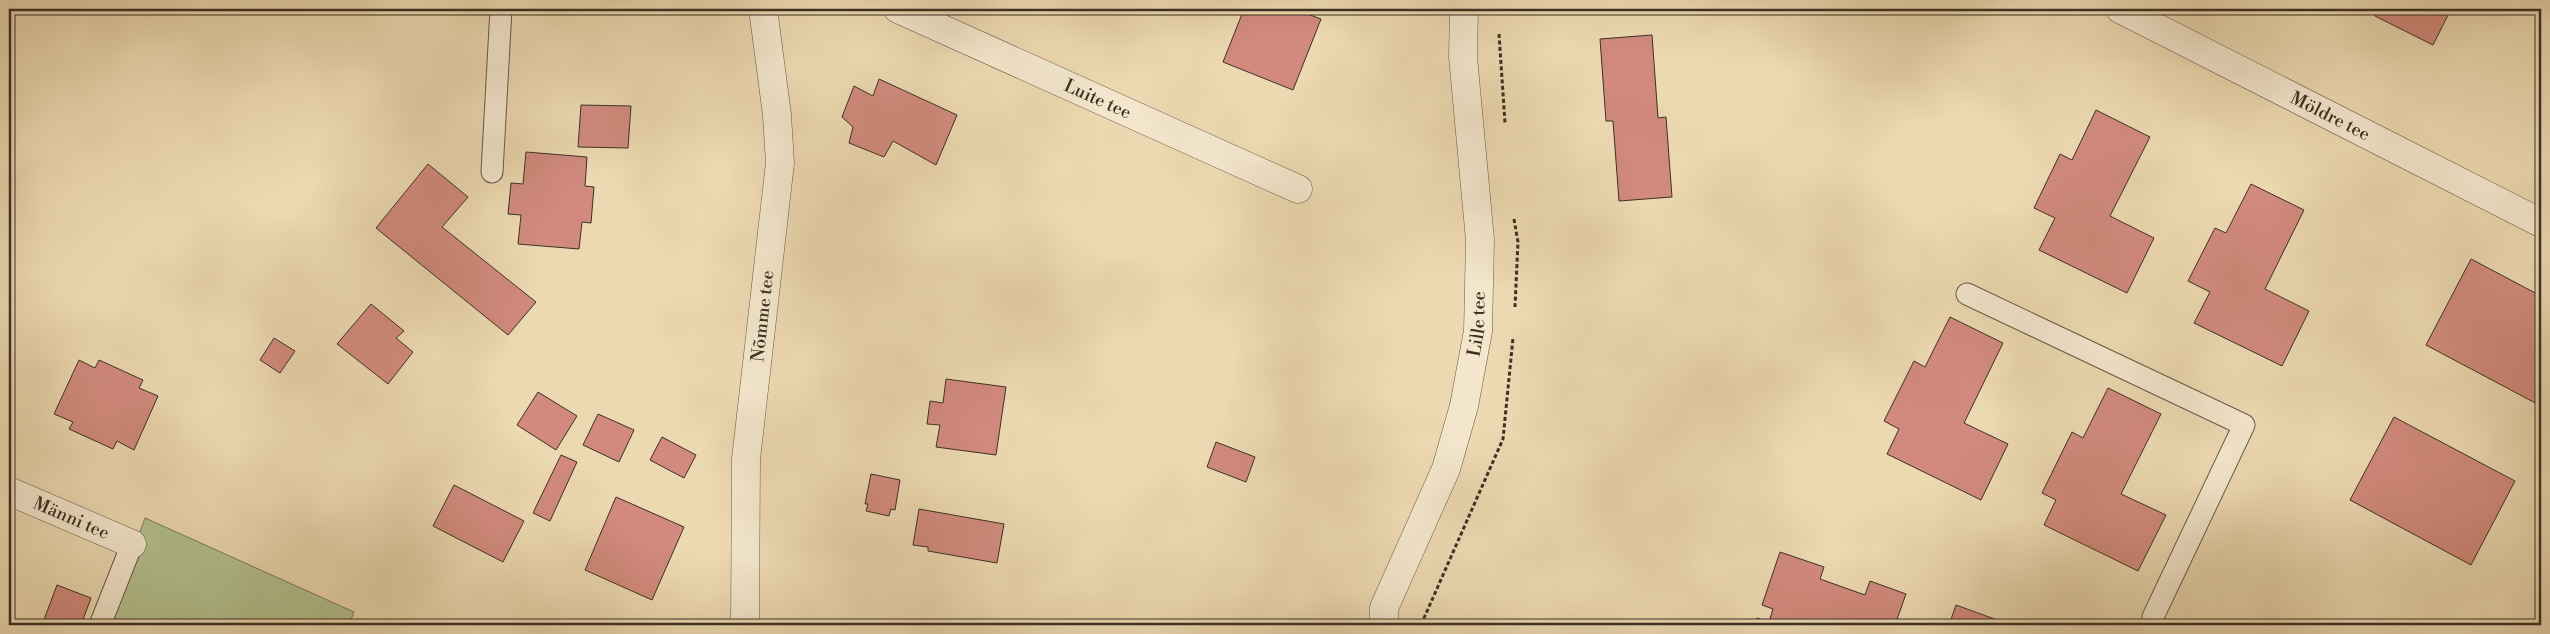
<svg xmlns="http://www.w3.org/2000/svg" width="2550" height="634" viewBox="0 0 2550 634" font-family="'Libre Bodoni',serif">
<style>
.green{fill:#b3c08f;stroke:#77785a}
.building{fill:#d18a7d;stroke:#3b3125}
.lines{fill:none;stroke-linecap:round;stroke-linejoin:round}
.service-casing{stroke:#675b48;stroke-width:23}
.minor-casing{stroke:#675b48;stroke-width:29}
.path{stroke:#3b3125;stroke-width:3;stroke-dasharray:4 2.5;stroke-linecap:butt}
.service{stroke:#f3e6cc;stroke-width:21}
.minor{stroke:#f3e6cc;stroke-width:28}
.labels{text-anchor:middle;stroke-width:4;stroke-linejoin:round;paint-order:stroke}
.street-label{font-size:18px;fill:#3b3125;stroke:#f3e6cc}
</style>
<rect width="100%" height="100%" fill="#ecd8b1"/>
<filter id="stains"><feTurbulence type="fractalNoise" baseFrequency=".004" numOctaves="4"/><feColorMatrix values="0 0 0 0 .2 0 0 0 0 .09 0 0 0 0 .02 0 0 0 .5 -.17"/></filter>
<radialGradient id="worn" r=".72"><stop offset=".6" stop-color="#630" stop-opacity="0"/><stop offset="1" stop-color="#630" stop-opacity=".3"/></radialGradient>
<path class="green" d="M145 518 354 612 349 625H106Z"/>
<path class="building" d="M1244 9H1294L1321 19 1293 90 1223 62Z
M2379 9H2451L2433 45 2375 16Z
M1652 35 1658 118 1666 117 1672 197 1619 201 1613 121H1606L1600 39Z
M879 79 957 115 936 165 893 141 884 157 849 143 853 127 842 117 854 86 873 96Z
M581 105 631 106 628 148 578 147Z
M2096 110 2150 137 2110 216 2154 238 2127 293 2039 250 2055 218 2034 208 2060 154 2072 160Z
M526 152 587 157 585 186 594 187 591 223 582 222 579 249 518 244 521 215 508 214 511 183 523 184Z
M428 164 468 197 442 227 536 302 508 335 376 228Z
M2251 184 2304 210 2265 289 2309 311 2282 366 2194 323 2210 292 2188 281 2215 228 2226 233Z
M2471 259 2541 296V406L2426 345Z
M371 304 404 331 396 338 413 352 388 384 337 344Z
M1950 317 2003 343 1964 423 2008 444 1981 500 1887 454 1899 429 1884 421 1914 361 1925 367Z
M274 338 295 351 280 373 260 360Z
M79 360 95 368 99 360 143 380 139 388 158 396 134 450 117 441 113 449 69 429 73 422 54 414Z
M946 379 1006 387 996 455 936 447 940 425 927 424 930 401 943 403Z
M2108 388 2161 414 2121 494 2166 515 2138 571 2044 525 2056 500 2042 493 2072 432 2083 438Z
M538 392 577 416 556 450 517 425Z
M598 414 634 430 619 462 583 445Z
M2394 417 2515 481 2471 565 2350 500Z
M662 437 696 455 684 478 650 460Z
M1216 442 1255 457 1246 482 1207 467Z
M561 455 577 462 550 521 533 513Z
M871 474 900 480 895 510 891 509 889 516 866 511 868 504H865Z
M454 485 524 521 503 562 433 526Z
M616 497 684 527 652 600 585 570Z
M919 509 1004 524 997 563 928 551V547L913 545Z
M1780 552 1824 567 1820 579 1865 595 1870 581 1906 594 1895 625H1755L1757 618 1769 622 1773 609 1762 605Z
M57 585 91 598 81 625H42Z
M1956 605 2000 621 1999 625H1949Z"/>
<g class="lines">
<defs>
<path id="service" d="M492 172 501 9
M1967 294 2244 425 2153 617 2152 625
M100 625 132 544"/>
<g id="minor">
<path id="s1" d="M898 9 1298 189"/>
<path id="s2" d="M2120 9 2541 223"/>
<path id="s3" d="M9 491 132 544"/>
<path id="s4" d="M745 625 746 459 780 163 777 115 763 9"/>
<path id="s5" d="M1384 625V608L1446 469 1464 406 1478 331 1480 240 1463 57 1464 9"/>
</g>
</defs>
<use href="#service" class="service-casing"/>
<use href="#minor" class="minor-casing"/>
<path class="path" d="M1499 34 1505 123
M1514 219 1518 242 1515 307
M1423 625 1424 618 1503 439 1513 338"/>
<use href="#service" class="service"/>
<use href="#minor" class="minor"/>
</g>
<g class="labels">
<g class="street-label">
<text dy="6" stroke="none"><textPath href="#s1" startOffset="219">Luite tee</textPath></text>
<text dy="6" stroke="none"><textPath href="#s2" startOffset="236">Möldre tee</textPath></text>
<text dy="6" stroke="none"><textPath href="#s4" startOffset="310">Nõmme tee</textPath></text>
<text dy="6" stroke="none"><textPath href="#s5" startOffset="318">Lille tee</textPath></text>
<text dy="6" stroke="none"><textPath href="#s3" startOffset="68">Männi tee</textPath></text>
</g>
</g>
<rect width="2550" height="634" fill="none" stroke="#ecd8b1" stroke-width="30"/>
<rect x="10" y="10" width="2530" height="614" fill="none" stroke="#3b3125" stroke-width="2.5"/>
<rect x="15" y="15" width="2520" height="604" fill="none" stroke="#3b3125"/>
<rect width="100%" height="100%" filter="url(#stains)"/>
<rect width="100%" height="100%" fill="url(#worn)"/>
</svg>
